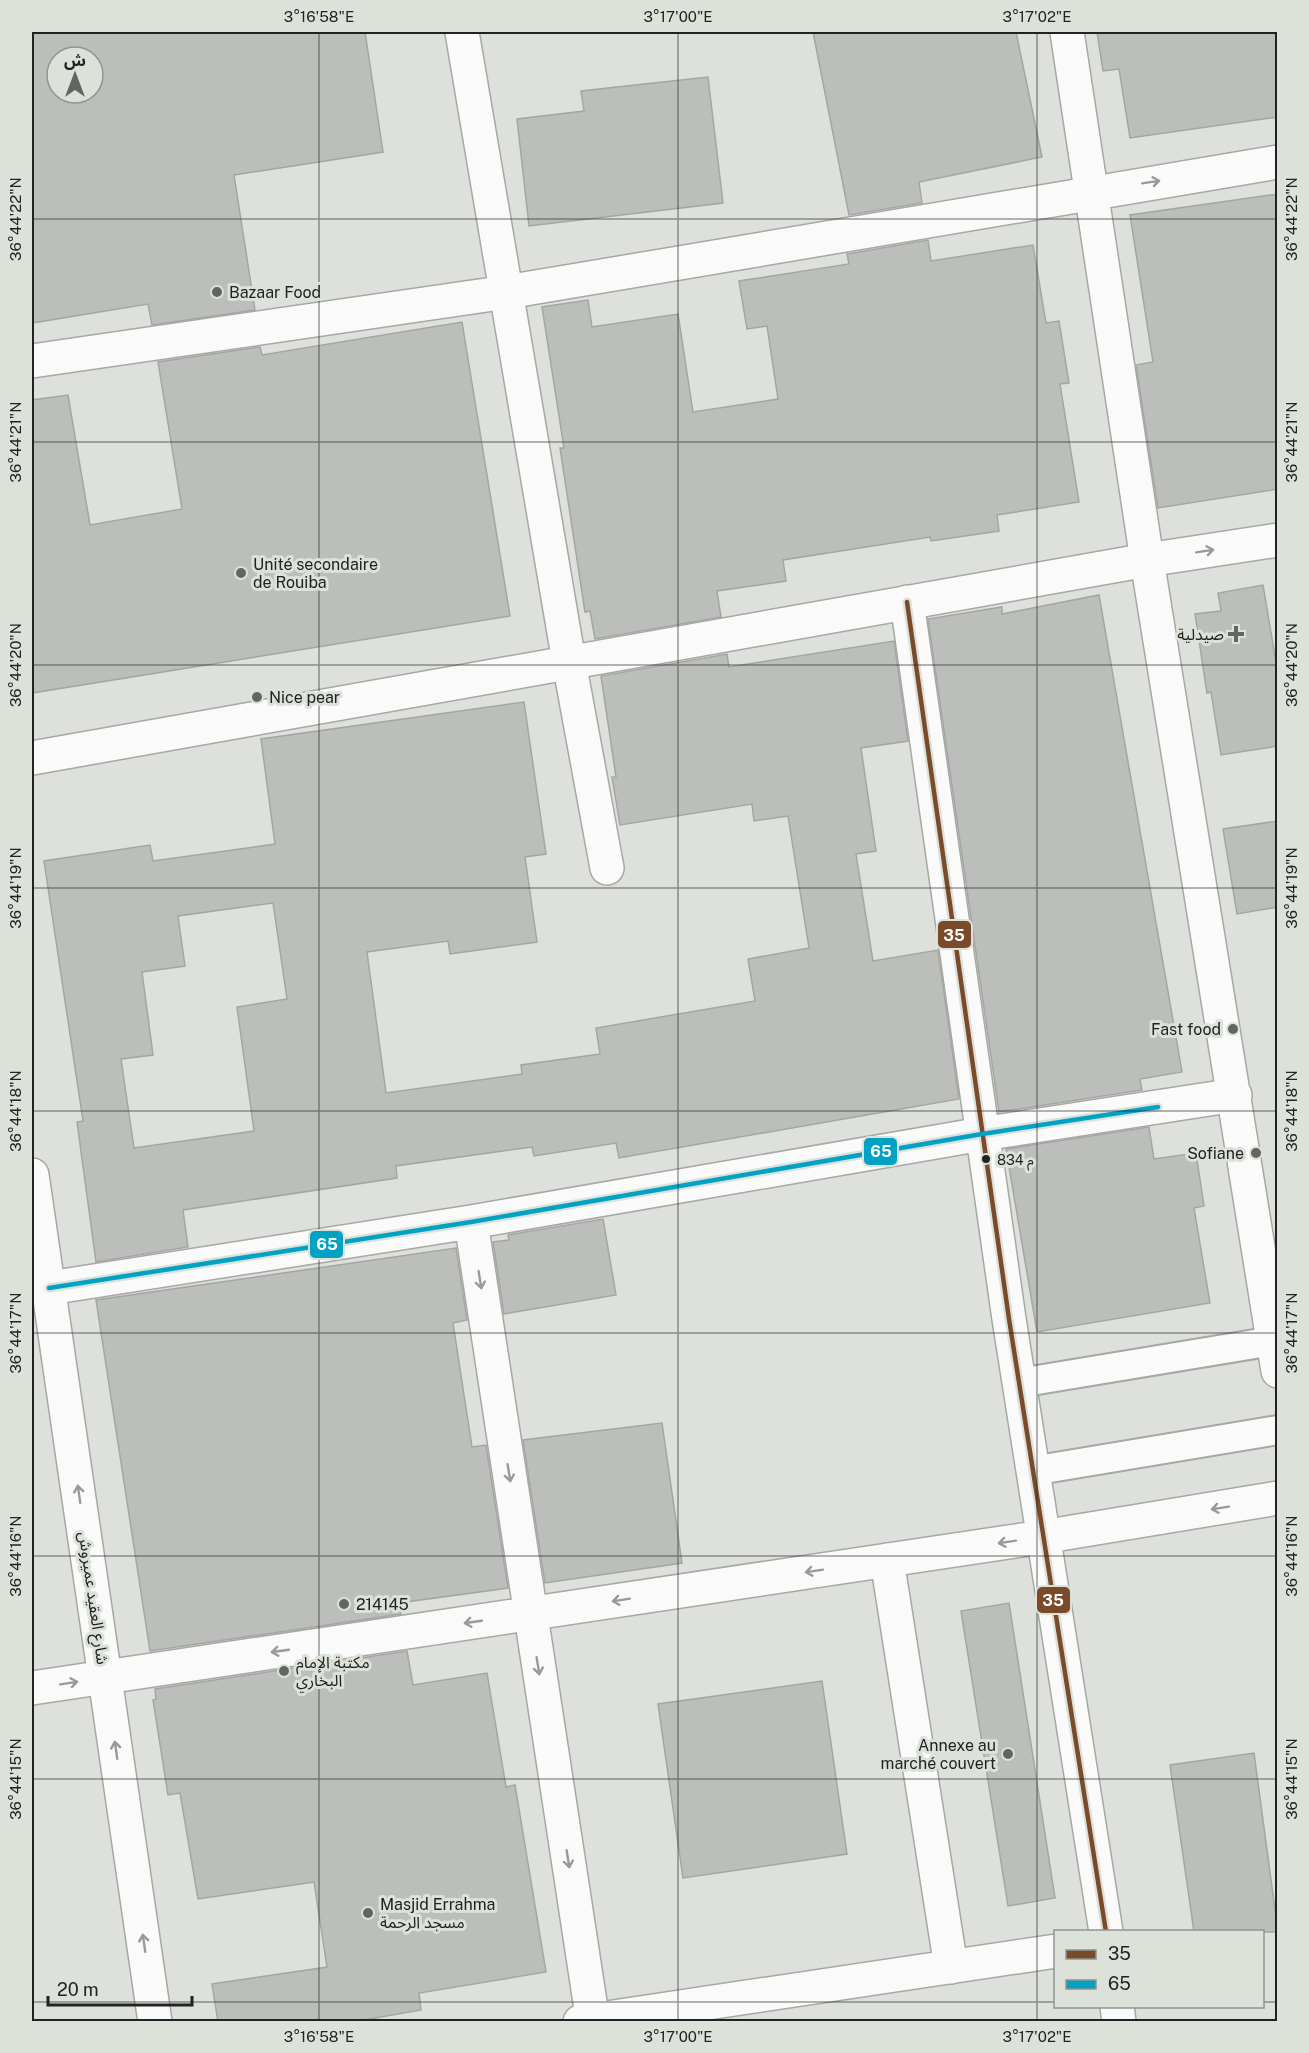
<svg xmlns="http://www.w3.org/2000/svg" width="1309" height="2053" viewBox="0 0 1309 2053" font-family="'Public Sans','Noto Sans Arabic',sans-serif">
<style>
.building{fill:#bcbebb;stroke:#a4a6a2;stroke-width:1.5;fill-rule:evenodd}
.lines{fill:none;stroke-linecap:round;stroke-linejoin:round}
.service-casing{stroke:#a6a8a5;stroke-width:32}
.minor-casing{stroke:#a6a8a5;stroke-width:36}
.secondary-casing{stroke:#a6a8a5;stroke-width:36}
.service{stroke:#fafafa;stroke-width:28}
.minor{stroke:#fafafa;stroke-width:33}
.secondary{stroke:#fafafa;stroke-width:33}
.bus-1-casing{stroke:#dce1da;stroke-width:9}
.bus-2-casing{stroke:#dce1da;stroke-width:9}
.bus-1{stroke:#7a4b2a;stroke-width:4.5}
.bus-2{stroke:#02a2c5;stroke-width:4.5}
.oneway{stroke:#989998}
.ticks{fill:none;stroke:#212320;stroke-width:1.5;stroke-opacity:0.45}
.poi-dot{fill:#636561;stroke:#dce1da;stroke-width:2}
.bus-dot{fill:#212320;stroke:#dce1da;stroke-width:2}
.labels{text-anchor:middle;stroke-width:6;stroke-linejoin:round;paint-order:stroke}
.bus-label{font-size:14px;fill:#212320;stroke:#dce1da;text-anchor:start}
.poi-label{font-size:16px;fill:#212320;stroke:#dce1da;text-anchor:start}
.street-label{font-size:16px;fill:#212320;stroke:#dce1da}
.line-badge{stroke:#dce1da;stroke-width:2}
.badge-label{font-size:16px;text-anchor:middle;font-weight:bold;fill:#fff}
.neatline{fill:none;stroke:#212320;stroke-width:2}
.ticks-label{font-size:15px;text-anchor:middle;fill:#212320}
</style>
<rect width="100%" height="100%" fill="#dde0db"/>
<path class="building" d="M32 32H365L383 152 234 175 255 310 152 325 148 304 32 323ZM57 57H93V93H57Z
M813 32H1016L1042 157 919 182 922 203 849 215Z
M1097 32H1278V117L1130 138 1119 69 1103 71Z
M708 77 723 203 529 226 517 119 584 111 581 91Z
M1278 194V489L1158 508 1136 365 1153 362 1130 215Z
M928 240 931 261 1033 245 1046 323 1059 321 1069 383 1060 384 1079 502 997 515 999 531 931 541 930 537 783 560 786 581 717 591 721 617 595 639 590 611 585 612 560 448H564L542 307 588 300 592 327 678 314 693 412 778 399 767 326 747 329 739 281 849 264 847 254Z
M462 322 510 616 32 693V400L68 395 90 525 182 509 158 362 260 347 262 355Z
M1263 585 1278 674V746L1221 755 1211 692 1207 693 1195 614 1221 611 1218 593Z
M1099 595 1182 1072 1140 1079 1142 1090 999 1112 928 619 1002 607V614Z
M894 641 908 741 861 748 876 851 856 854 873 961 938 950 959 1099 619 1158 616 1143 534 1156 532 1147 396 1166 397 1178 183 1210 188 1247 96 1262 77 1122 83 1121 44 861 150 845 153 861 275 844 261 739 524 702 546 854 525 857 537 942 450 954 448 941 367 952 386 1093 522 1074 521 1065 600 1054 596 1028 755 1001 748 959 809 948 788 816 754 821 752 804 620 825 612 777H616L601 676 727 654 729 667ZM273 903 287 999 237 1007 254 1131 134 1148 121 1059 153 1055 142 972 185 966 178 916Z
M1278 821V907L1237 914 1223 829Z
M1149 1127 1154 1159 1196 1153 1204 1206 1194 1208 1210 1303 1037 1332 1006 1149Z
M603 1219 616 1295 504 1314 493 1242 509 1240 508 1235Z
M456 1248 467 1320 453 1323 472 1447 486 1445 508 1588 399 1603 401 1614 150 1651 96 1300Z
M662 1423 682 1563 545 1583 523 1440Z
M1009 1603 1055 1898 1008 1906 961 1611Z
M407 1651 413 1685 487 1673 506 1787 515 1785 546 1972 419 1993 421 2010 353 2022H218L212 1984 327 1967 314 1882 198 1899 180 1793 168 1795 153 1700 156 1699 155 1689Z
M822 1681 847 1854 683 1878 658 1704Z
M1254 1753 1278 1932H1194L1170 1765Z"/>
<g class="lines">
<defs>
<path id="service" d="M1019 1383 1273 1341
M1032 1471 1278 1430"/>
<path id="minor" d="M462 32 569 662 607 868
M1067 32 1147 560 1278 1371
M32 361 507 292 1278 162
M907 602 1009 1319 1106 1932
M32 758 1147 560 1278 540
M471 1222 593 2022
M49 1288 471 1222 982 1134 1235 1095
M887 1560 951 1967
M32 1688 1042 1537 1278 1498
M1117 2006 1119 2022
M580 2022 1056 1951"/>
<path id="secondary" d="M32 1175 155 2022"/>
</defs>
<use href="#service" class="service-casing"/>
<use href="#minor" class="minor-casing"/>
<use href="#secondary" class="secondary-casing"/>
<use href="#service" class="service"/>
<use href="#minor" class="minor"/>
<use href="#secondary" class="secondary"/>
<defs>
<path id="bus-1" d="M907 602 1009 1319 1106 1932"/>
<path id="bus-2" d="M49 1288 471 1222 982 1134 1158 1107"/>
</defs>
<use href="#bus-1" class="bus-1-casing"/>
<use href="#bus-2" class="bus-2-casing"/>
<use href="#bus-1" class="bus-1"/>
<use href="#bus-2" class="bus-2"/>
</g>
<defs><path id="oneway-shaft" d="M-6 0H5M1.5-3L5.5 0L1.5 3" fill="none" stroke-width="1.6" stroke-linecap="round" stroke-linejoin="round" transform="scale(1.5)"/></defs>
<g class="oneway">
<use href="#oneway-shaft" transform="translate(1151 182) rotate(-9)"/>
<use href="#oneway-shaft" transform="translate(1205 551) rotate(-9)"/>
<use href="#oneway-shaft" transform="translate(480 1280) rotate(81)"/>
<use href="#oneway-shaft" transform="translate(509 1473) rotate(81)"/>
<use href="#oneway-shaft" transform="translate(79 1494) rotate(-98)"/>
<use href="#oneway-shaft" transform="translate(1220 1508) rotate(171)"/>
<use href="#oneway-shaft" transform="translate(1007 1542) rotate(171)"/>
<use href="#oneway-shaft" transform="translate(814 1571) rotate(171)"/>
<use href="#oneway-shaft" transform="translate(621 1600) rotate(171)"/>
<use href="#oneway-shaft" transform="translate(473 1622) rotate(172)"/>
<use href="#oneway-shaft" transform="translate(280 1651) rotate(172)"/>
<use href="#oneway-shaft" transform="translate(538 1666) rotate(81)"/>
<use href="#oneway-shaft" transform="translate(69 1683) rotate(-9)"/>
<use href="#oneway-shaft" transform="translate(116 1750) rotate(-98)"/>
<use href="#oneway-shaft" transform="translate(568 1859) rotate(81)"/>
<use href="#oneway-shaft" transform="translate(144 1943) rotate(-98)"/>
</g>
<path class="ticks" d="M319 32V2022M678 32V2022M1037 32V2022M32 219H1278M32 442H1278M32 665H1278M32 888H1278M32 1111H1278M32 1333H1278M32 1556H1278M32 1779H1278M32 2002H1056M1262 2002H1278"/>
<g class="poi-dot">
<circle cx="217" cy="292" r="6"/>
<circle cx="241" cy="573" r="6"/>
<path d="M1233 625h6v6h6v6h-6v6h-6v-6h-6v-6h6z"/>
<circle cx="257" cy="697" r="6"/>
<circle cx="1233" cy="1029" r="6"/>
<circle cx="1256" cy="1153" r="6"/>
<circle cx="344" cy="1604" r="6"/>
<circle cx="284" cy="1671" r="6"/>
<circle cx="1008" cy="1754" r="6"/>
<circle cx="368" cy="1913" r="6"/>
</g>
<circle class="bus-dot" cx="986" cy="1159" r="5"/>
<g class="labels">
<g class="bus-label">
<text x="997" y="1165">م 834</text>
</g>
<g class="poi-label">
<text x="229" y="298">Bazaar Food</text>
<text x="253" y="570">Unité secondaire<tspan x="253" dy="18">de Rouiba</tspan></text>
<text x="1224" y="640" text-anchor="end">صيدلية</text>
<text x="269" y="703">Nice pear</text>
<text x="1221" y="1035" text-anchor="end">Fast food</text>
<text x="1244" y="1159" text-anchor="end">Sofiane</text>
<text x="356" y="1610">214145</text>
<text x="296" y="1668">مكتبة الإمام<tspan x="296" dy="18">البخاري</tspan></text>
<text x="996" y="1751" text-anchor="end">Annexe au<tspan x="996" dy="18">marché couvert</tspan></text>
<text x="380" y="1910">Masjid Errahma<tspan x="380" dy="18">مسجد الرحمة</tspan></text>
</g>
<g class="street-label">
<text transform="translate(94 1598) rotate(82)" y="6">شارع العقيد عميروش</text>
</g>
</g>
<g class="line-badge">
<rect x="937" y="920" width="35" height="29" rx="6" fill="#7a4b2a"/>
<rect x="863" y="1137" width="35" height="29" rx="6" fill="#02a2c5"/>
<rect x="309" y="1230" width="35" height="29" rx="6" fill="#02a2c5"/>
<rect x="1036" y="1586" width="35" height="28" rx="6" fill="#7a4b2a"/>
</g>
<g class="badge-label">
<text x="954" y="941">35</text>
<text x="881" y="1157">65</text>
<text x="327" y="1250">65</text>
<text x="1053" y="1606">35</text>
</g>
<rect width="1309" height="2053" fill="none" stroke="#dce1da" stroke-width="66"/>
<rect x="1054" y="1930" width="210" height="78" fill="#dce1da" stroke="#919590" stroke-width="1.5"/>
<rect x="1066" y="1950" width="30" height="9" fill="#7a4b2a" stroke="#919590" stroke-width="1.5"/>
<text x="1108" y="1960" font-size="18" fill="#212320">35</text>
<rect x="1066" y="1980" width="30" height="9" fill="#02a2c5" stroke="#919590" stroke-width="1.5"/>
<text x="1108" y="1990" font-size="18" fill="#212320">65</text>
<g transform="translate(75 75)"><circle r="28" fill="#dce1da" stroke="#919590" stroke-width="1.5"/>
<path d="M0-4.5L10 22L0 15L-10 22Z" fill="#636561"/>
<text y="-9" font-size="16" font-weight="bold" text-anchor="middle" fill="#212320">ش</text>
</g>
<path d="M48 1996v9h144v-9" fill="none" stroke="#212320" stroke-width="3"/>
<text x="57" y="1996" font-size="18" fill="#212320" stroke="#dce1da" stroke-width="4.5" paint-order="stroke">20 m</text>
<rect x="33" y="33" width="1243" height="1987" class="neatline"/>
<g class="ticks-label">
<text x="319" y="22">3°16'58"E</text>
<text x="678" y="22">3°17'00"E</text>
<text x="1037" y="22">3°17'02"E</text>
<text transform="translate(16 219) rotate(-90)" y="5">36°44'22"N</text>
<text transform="translate(1292 219) rotate(-90)" y="5">36°44'22"N</text>
<text transform="translate(16 442) rotate(-90)" y="5">36°44'21"N</text>
<text transform="translate(1292 442) rotate(-90)" y="5">36°44'21"N</text>
<text transform="translate(16 665) rotate(-90)" y="5">36°44'20"N</text>
<text transform="translate(1292 665) rotate(-90)" y="5">36°44'20"N</text>
<text transform="translate(16 888) rotate(-90)" y="5">36°44'19"N</text>
<text transform="translate(1292 888) rotate(-90)" y="5">36°44'19"N</text>
<text transform="translate(16 1111) rotate(-90)" y="5">36°44'18"N</text>
<text transform="translate(1292 1111) rotate(-90)" y="5">36°44'18"N</text>
<text transform="translate(16 1333) rotate(-90)" y="5">36°44'17"N</text>
<text transform="translate(1292 1333) rotate(-90)" y="5">36°44'17"N</text>
<text transform="translate(16 1556) rotate(-90)" y="5">36°44'16"N</text>
<text transform="translate(1292 1556) rotate(-90)" y="5">36°44'16"N</text>
<text transform="translate(16 1779) rotate(-90)" y="5">36°44'15"N</text>
<text transform="translate(1292 1779) rotate(-90)" y="5">36°44'15"N</text>
<text x="319" y="2042">3°16'58"E</text>
<text x="678" y="2042">3°17'00"E</text>
<text x="1037" y="2042">3°17'02"E</text>
</g>
</svg>
